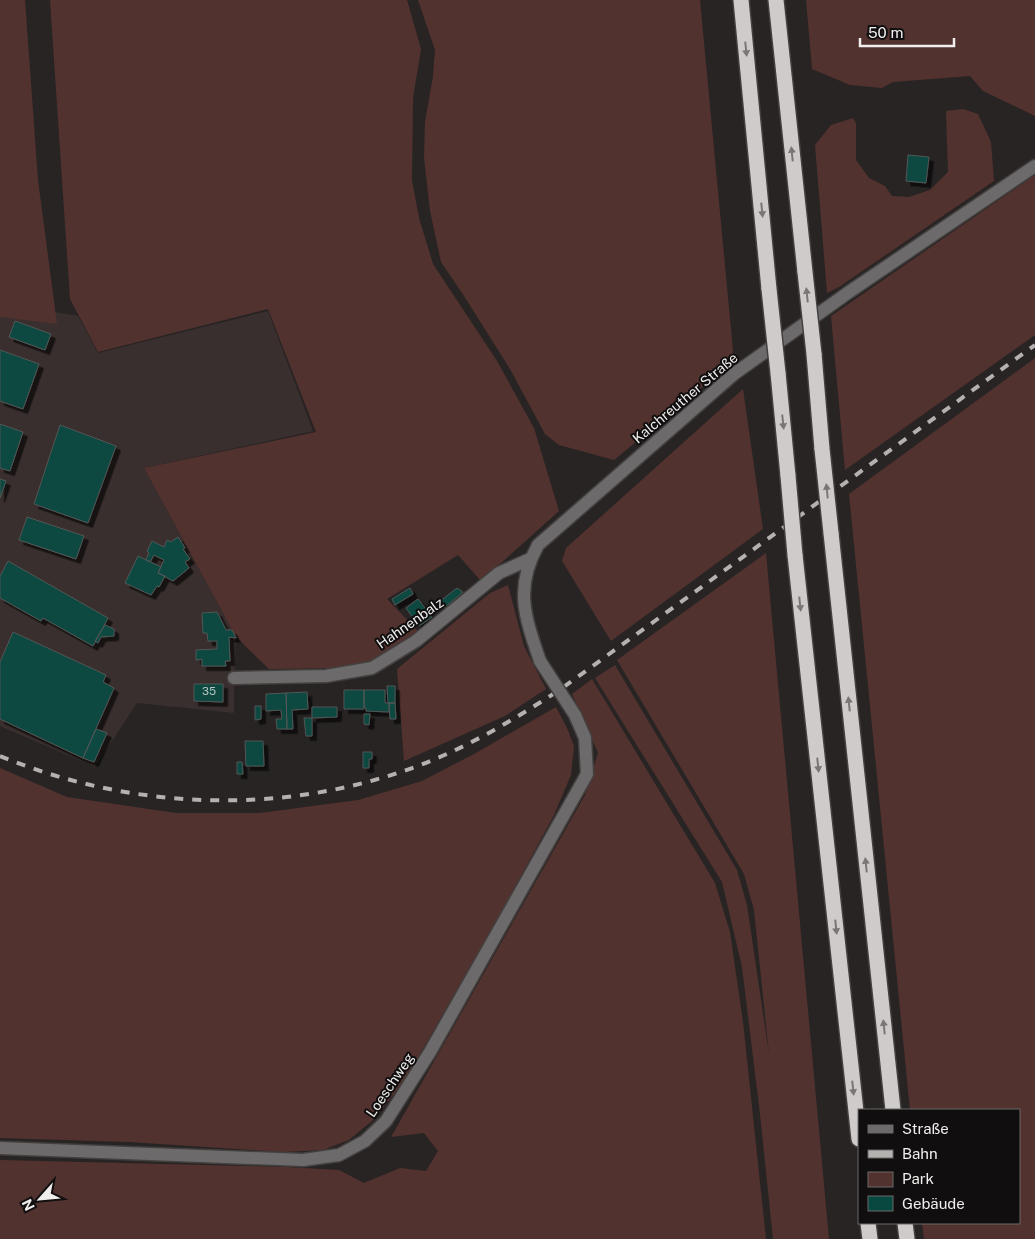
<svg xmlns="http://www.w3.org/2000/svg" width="1035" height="1239" viewBox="0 0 1035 1239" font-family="'Public Sans',sans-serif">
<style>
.built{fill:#392f2e}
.green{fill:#52322f}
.building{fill:#074840;stroke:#535756;filter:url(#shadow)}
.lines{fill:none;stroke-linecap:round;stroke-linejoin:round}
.minor-casing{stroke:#444040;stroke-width:15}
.tertiary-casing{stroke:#444040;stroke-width:15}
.motorway-casing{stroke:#444040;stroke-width:18}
.minor{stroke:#6c6a6a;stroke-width:12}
.tertiary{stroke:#6c6a6a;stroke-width:12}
.motorway{stroke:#d0cbcb;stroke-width:15}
.rail{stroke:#b5b1b1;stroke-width:4;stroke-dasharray:9 9;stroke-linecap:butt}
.tertiary-bridge-casing{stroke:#444040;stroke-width:15;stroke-linecap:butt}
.motorway-bridge-casing{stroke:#444040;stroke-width:18;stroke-linecap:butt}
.tertiary-bridge{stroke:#6c6a6a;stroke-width:12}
.motorway-bridge{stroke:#d0cbcb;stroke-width:15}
.oneway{fill:#7a7676}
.labels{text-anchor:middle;stroke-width:4;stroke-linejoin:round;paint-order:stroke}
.number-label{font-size:11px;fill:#b6c4c2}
.street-label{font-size:14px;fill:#f1eeee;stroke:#100e0e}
</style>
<defs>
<filter id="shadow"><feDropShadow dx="4.5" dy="4.5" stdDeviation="0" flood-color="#0009"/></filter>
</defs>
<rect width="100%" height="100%" fill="#282424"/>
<path class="built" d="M0 303 78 316 98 353 268 311 313 431 144 468 236 637 234 678V713L137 703 95 767 0 726Z"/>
<path class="green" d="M0 0H25L38 180 57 324 0 317Z
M50 0H407L421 49 413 98 412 180 419 218 433 264 497 361 534 428 559 511 481 581 458 555 387 599 418 631 378 659 347 668 269 669 236 637 144 468 316 432 268 309 98 352 70 299Z
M418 0H700L734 361 614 460 559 445 545 434 510 369 464 296 441 262 430 211 424 157 425 122 433 76 435 50Z
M806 0H1035V116L983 91 970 76 893 82 882 88 850 85 812 69Z
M963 109 978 114 991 142 994 181 839 287 827 293 815 145 831 125 853 118 856 123V160L869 178 885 186 892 196 909 197 930 190 948 172 946 111Z
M1035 175V335L845 470 831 316Z
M1035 358V1239H924L922 1223H1019V1110H910L849 494Z
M743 389 763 529 611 641 562 561 566 548Z
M766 553 829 1239H773L760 1114 742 967 722 882 595 678 615 665 737 870 747 905 769 1054 754 910 744 874 617 660Z
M508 585 524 646 546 689 505 716 404 761 397 669 490 593Z
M592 679 715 883 730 932 743 1022 766 1239H0V1160L286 1167 339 1170 364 1183 400 1168 426 1171 438 1151 424 1133 391 1137 585 795 598 753 572 694Z
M556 707 567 728 574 746 571 775 554 815 491 931 403 1083 373 1120 349 1140 323 1150 283 1152 129 1142 0 1138V768L67 797 176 813H260L358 800 422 781 474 754Z"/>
<path class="building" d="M908 155 929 157 926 183 906 181Z
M15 321 51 334 45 350 9 337Z
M0 350 39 364 23 409 0 401Z
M0 424 23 432 10 471 0 468Z
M60 425 116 446 88 523 34 504Z
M0 479 6 481 0 498Z
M27 517 84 536 76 559 19 540Z
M178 537 185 548 183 549 190 559 185 562 189 568 173 581 158 573 164 560 154 555 150 562 146 560 149 553 147 551 152 541 164 547 167 540 171 542Z
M138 556 161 567 158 573 165 576 159 587 157 586 151 595 125 583Z
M8 561 108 618 93 646 43 618 41 621 0 598V576Z
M410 588 413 594 395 605 392 599Z
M457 588 463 592 444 608 439 602Z
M418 599 432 617 419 626 406 608Z
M217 612 226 630H232L236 638 229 637 230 661H225L226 666H202V659L196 660V650L217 649V641H208L207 633H203L202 613Z
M105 625 114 629V636L101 637 98 643 95 641Z
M13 632 106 675 103 682 114 688 83 758 0 719V662Z
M194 684H223V702L194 701Z
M387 686H395V703H388Z
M344 690H364V709H344Z
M364 690H385V703H389V712L366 711V708L364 707Z
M307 692 308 709 292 710 293 729H287L286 693Z
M286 693 287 729H277L276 719H282L281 710 266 711V694Z
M389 703H395L396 719H390Z
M255 706H261V719L255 720Z
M312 707H337V717L312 718Z
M364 714H370L369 725 364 724Z
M304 718H312V736H306Z
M96 729 107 733 94 762 83 758Z
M245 741H263L264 766H246Z
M363 752H372V759H369V768H363Z
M237 762H242L243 774H237Z"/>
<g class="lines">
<defs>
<path id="minor" d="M234 678 326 676 372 668 416 641 499 573 530 559"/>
<path id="tertiary" d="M540 661C525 617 514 588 538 545L734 374 849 292 1035 166
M0 1148 303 1160 339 1155 365 1141 386 1121 430 1052 587 774 585 738 575 715"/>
<path id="motorway" d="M741 0 769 289
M776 0 805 272
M814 354 822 449
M778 373 788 476
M831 533 893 1110
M795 555 859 1139
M868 1223 870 1239
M905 1223 907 1239"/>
</defs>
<use href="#minor" class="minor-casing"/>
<use href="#tertiary" class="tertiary-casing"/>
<use href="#motorway" class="motorway-casing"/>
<use href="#minor" class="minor"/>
<use href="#tertiary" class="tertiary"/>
<use href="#motorway" class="motorway"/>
<path class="rail" d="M0 756C131 810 281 816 415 767 467 748 515 719 561 689L1035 345"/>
<defs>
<path id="tertiary-bridge" d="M540 661 575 715"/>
<path id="motorway-bridge" d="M805 272 814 354
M769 289 778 373
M822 449 831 533
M788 476 795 555"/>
</defs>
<use href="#tertiary-bridge" class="tertiary-bridge-casing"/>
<use href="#motorway-bridge" class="motorway-bridge-casing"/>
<use href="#tertiary-bridge" class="tertiary-bridge"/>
<use href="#motorway-bridge" class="motorway-bridge"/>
</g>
<defs><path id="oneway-solid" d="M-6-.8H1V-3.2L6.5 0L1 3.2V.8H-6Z" transform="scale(1.25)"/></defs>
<g class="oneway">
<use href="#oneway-solid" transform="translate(746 49) rotate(84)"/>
<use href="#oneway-solid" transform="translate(792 154) rotate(-96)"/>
<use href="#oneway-solid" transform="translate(762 210) rotate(84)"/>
<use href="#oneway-solid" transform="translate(807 295) rotate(-96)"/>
<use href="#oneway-solid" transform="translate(783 422) rotate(84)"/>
<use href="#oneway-solid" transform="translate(827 491) rotate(-96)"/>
<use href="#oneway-solid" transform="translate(800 604) rotate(84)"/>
<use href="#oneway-solid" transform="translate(849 704) rotate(-96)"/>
<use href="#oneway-solid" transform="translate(818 765) rotate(84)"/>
<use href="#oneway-solid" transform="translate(866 865) rotate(-96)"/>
<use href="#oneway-solid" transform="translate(836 927) rotate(84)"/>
<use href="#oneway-solid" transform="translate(884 1027) rotate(-96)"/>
<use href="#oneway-solid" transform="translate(853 1088) rotate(84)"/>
</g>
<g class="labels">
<g class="number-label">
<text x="209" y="695">35</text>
</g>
<g class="street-label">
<text transform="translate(685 398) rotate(-40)" y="5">Kalchreuther Straße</text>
<text transform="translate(410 623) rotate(-35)" y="5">Hahnenbalz</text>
<text transform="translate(390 1085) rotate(-56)" y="5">Loeschweg</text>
</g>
</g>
<rect x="858" y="1109" width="162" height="115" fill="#100e0e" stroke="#6a6868"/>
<rect x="868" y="1125" width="25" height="8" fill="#6c6a6a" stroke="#6a6868"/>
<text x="902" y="1134" font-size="15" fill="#f1eeee">Straße</text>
<rect x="868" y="1150" width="25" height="8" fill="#b5b1b1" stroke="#6a6868"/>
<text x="902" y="1159" font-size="15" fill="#f1eeee">Bahn</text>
<rect x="868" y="1172" width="25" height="15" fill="#52322f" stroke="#6a6868"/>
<text x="902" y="1184" font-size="15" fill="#f1eeee">Park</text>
<rect x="868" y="1196" width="25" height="15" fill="#074840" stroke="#6a6868"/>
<text x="902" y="1209" font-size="15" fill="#f1eeee">Gebäude</text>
<g transform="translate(40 1199) rotate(243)" stroke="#100e0e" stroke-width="4" paint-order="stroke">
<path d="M0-4L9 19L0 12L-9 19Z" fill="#f1eeee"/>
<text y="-8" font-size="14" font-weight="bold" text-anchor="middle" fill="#f1eeee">N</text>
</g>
<path d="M860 38v8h94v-8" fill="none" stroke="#f1eeee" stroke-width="2.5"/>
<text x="868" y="38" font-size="15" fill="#f1eeee" stroke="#100e0e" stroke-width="4" paint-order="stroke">50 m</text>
</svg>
